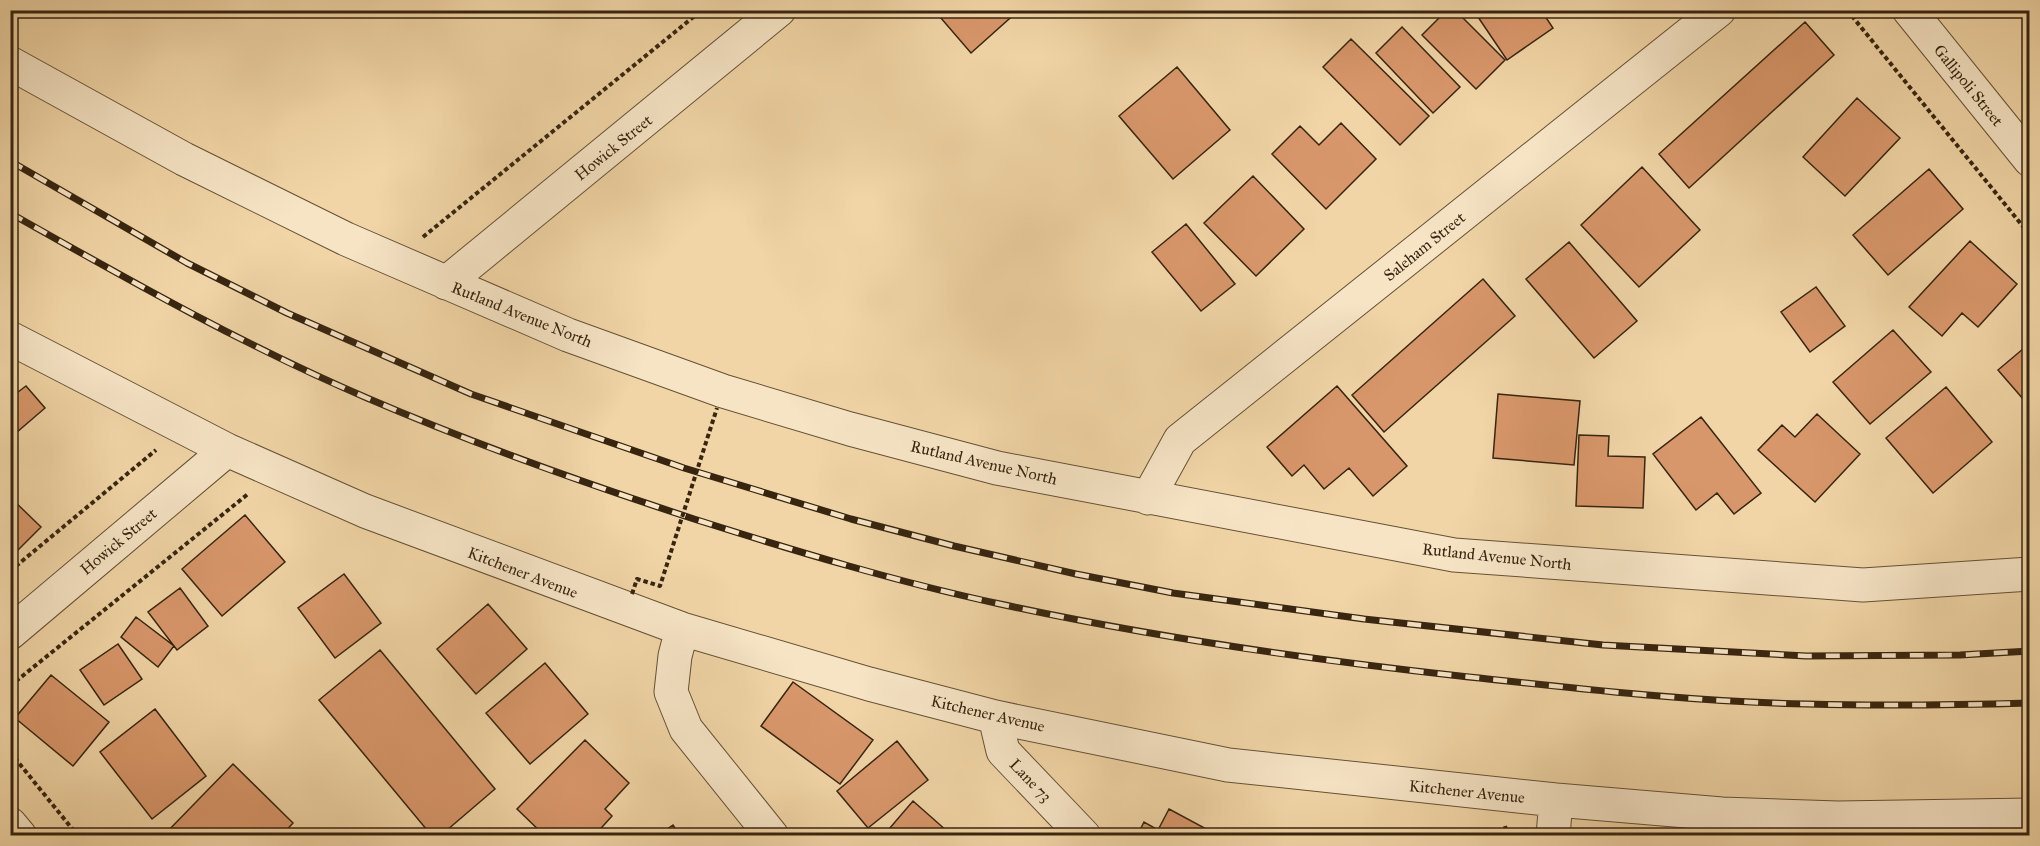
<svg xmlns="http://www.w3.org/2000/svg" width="2040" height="846" viewBox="0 0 2040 846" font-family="'IM FELL Great Primer',serif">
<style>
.building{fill:#d8976a;stroke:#372510;stroke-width:1.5}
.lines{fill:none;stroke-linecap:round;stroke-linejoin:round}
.minor-casing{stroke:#665136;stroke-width:35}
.path{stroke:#372510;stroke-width:4;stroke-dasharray:4.5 3;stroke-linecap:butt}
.minor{stroke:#f6e4c5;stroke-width:33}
.rail-casing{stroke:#372510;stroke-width:7}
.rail{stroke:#f6e4c5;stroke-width:4.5;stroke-dasharray:14;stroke-linecap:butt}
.path-bridge{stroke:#372510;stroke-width:4;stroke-dasharray:4.5 3;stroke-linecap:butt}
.labels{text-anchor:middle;stroke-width:6;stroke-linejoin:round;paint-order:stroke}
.street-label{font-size:16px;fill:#372510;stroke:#f6e4c5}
</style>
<rect width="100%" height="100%" fill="#f1d5a6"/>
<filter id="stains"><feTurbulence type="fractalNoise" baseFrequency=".00333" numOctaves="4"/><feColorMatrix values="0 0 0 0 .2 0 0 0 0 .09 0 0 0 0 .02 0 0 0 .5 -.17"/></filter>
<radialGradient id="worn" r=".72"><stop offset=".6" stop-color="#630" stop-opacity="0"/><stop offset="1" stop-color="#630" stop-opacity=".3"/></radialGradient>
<path class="building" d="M934 10H1019L971 53Z
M1447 10H1455L1505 60 1476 89 1422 35Z
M1475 10H1541L1553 28 1507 60 1474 11Z
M1805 22 1834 55 1689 188 1659 154Z
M1402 27 1460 87 1433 113 1376 53Z
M1351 39 1429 116 1400 145 1323 67Z
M1177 67 1230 130 1173 179 1119 116Z
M1857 98 1900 138 1845 196 1803 157Z
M1341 123 1376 159 1326 209 1272 154 1300 126 1319 145Z
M1642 167 1700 230 1639 287 1581 225Z
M1929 169 1963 209 1888 275 1853 235Z
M1253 176 1304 229 1256 276 1204 223Z
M1186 224 1235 284 1201 311 1152 252Z
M1970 241 2017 284 1978 327 1962 313 1942 336 1909 307Z
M1569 242 1637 321 1594 358 1526 279Z
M1483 279 1515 316 1384 432 1352 395Z
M1816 287 1845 326 1810 352 1781 312Z
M1893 330 1931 372 1870 424 1833 382Z
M2030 343V407L1998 370Z
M26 386 45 408 10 438V398Z
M1337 386 1407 466 1373 496 1349 468 1324 489 1304 465 1292 476 1267 447Z
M1946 387 1992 442 1933 493 1886 438Z
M1498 394 1580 401 1574 465 1493 458Z
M1817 414 1860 454 1815 502 1758 450 1782 425 1795 437Z
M1701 417 1761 493 1734 514 1717 493 1696 510 1653 454Z
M1579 435 1609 436 1608 456 1645 457 1643 508 1576 506Z
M10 497 41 527 10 558Z
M245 515 285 562 222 616 182 569Z
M344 574 381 623 335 658 298 608Z
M180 588 208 626 177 650 148 612Z
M488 604 527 649 476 694 437 649Z
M136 617 174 646 158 667 121 637Z
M118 644 142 679 104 705 80 670Z
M380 650 495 789 440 836H432L319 700Z
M545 663 588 714 530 764 486 713Z
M51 675 109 722 73 766 15 718Z
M793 682 873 740 840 784 761 726Z
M155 709 206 776 152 819 100 752Z
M585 740 629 783 605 809 612 816 594 836H545L517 809Z
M897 741 928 780 868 828 837 791Z
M233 764 293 823 281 836H163Z
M913 801 947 831 943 836H883Z
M1169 809 1212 832 1210 836H1137L1144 822 1158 830Z
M673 825 680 836H657Z"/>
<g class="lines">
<defs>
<path id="minor" d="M1909 10 2030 160
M10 63 184 159 346 239 568 335 723 391 850 429 997 468 1454 555 1863 585 2030 574
M446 283 779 10
M10 338 227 450 365 511 682 629 869 684 995 717 1228 765 1556 800 1722 814 1838 818 2030 815
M1148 498 1180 440 1719 10
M682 629 675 656 671 692 686 729 772 836
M10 633 227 450
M995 717 1003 751 1084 836
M10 824 20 836
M1553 836 1556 800"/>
</defs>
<use href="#minor" class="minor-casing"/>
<path class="path" d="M1847 10 2030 235
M423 237 702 10
M10 571 156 450
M10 686 248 494
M10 752 78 836
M1505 826 1508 836"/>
<use href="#minor" class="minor"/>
<defs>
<path id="rail" d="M10 161 187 263 287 313 471 394 684 468 851 519 954 546 1076 574 1173 593 1364 619 1603 645 1806 656 1960 655 2030 651
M10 213C127 279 243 345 367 398 474 444 584 483 694 519 795 551 897 582 1000 604 1152 637 1305 659 1460 676 1575 688 1691 702 1807 704 1881 706 1956 705 2030 703"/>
</defs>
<use href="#rail" class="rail-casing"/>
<use href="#rail" class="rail"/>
<path class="path-bridge" d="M632 594 637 579 660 586 717 408"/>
</g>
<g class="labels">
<g class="street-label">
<text transform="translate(1969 85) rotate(51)" y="6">Gallipoli Street</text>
<text transform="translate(613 147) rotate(-39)" y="6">Howick Street</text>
<text transform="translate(1424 246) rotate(-39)" y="6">Saleham Street</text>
<text transform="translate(522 314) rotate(22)" y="6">Rutland Avenue North</text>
<text transform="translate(984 462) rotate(13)" y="6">Rutland Avenue North</text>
<text transform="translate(118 541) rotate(-40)" y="6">Howick Street</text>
<text transform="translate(1497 556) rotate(6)" y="6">Rutland Avenue North</text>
<text transform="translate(523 572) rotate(21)" y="6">Kitchener Avenue</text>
<text transform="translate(988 713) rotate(13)" y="6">Kitchener Avenue</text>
<text transform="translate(1031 780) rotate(46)" y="6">Lane 73</text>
<text transform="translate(1467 791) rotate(6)" y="6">Kitchener Avenue</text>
</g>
</g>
<rect width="2040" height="846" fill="none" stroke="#f1d5a6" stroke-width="36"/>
<rect x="12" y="12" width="2016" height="822" fill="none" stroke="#372510" stroke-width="3"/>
<rect x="18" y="18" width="2004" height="810" fill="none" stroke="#372510" stroke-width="1.5"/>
<rect width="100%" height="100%" filter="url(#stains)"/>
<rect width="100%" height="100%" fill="url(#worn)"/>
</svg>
